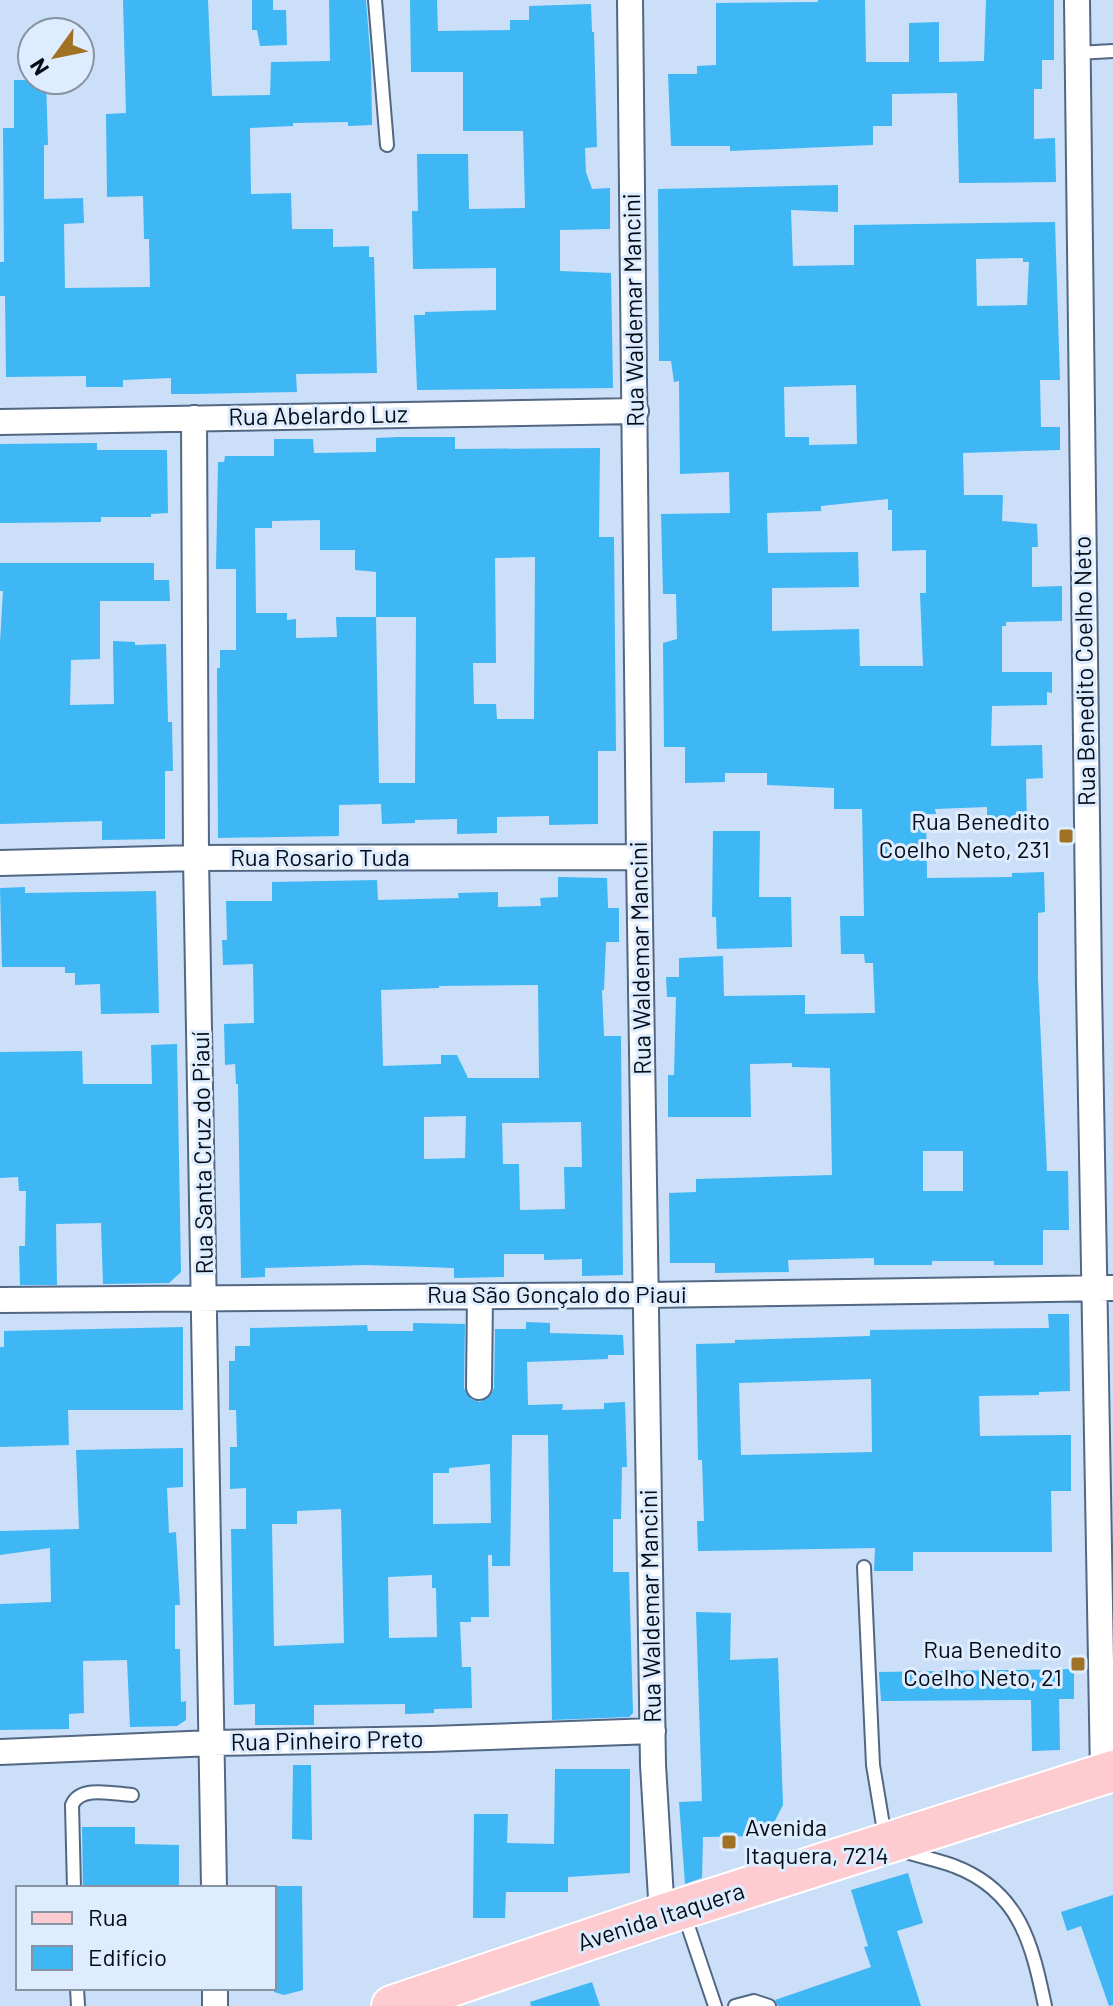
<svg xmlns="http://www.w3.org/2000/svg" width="1113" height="2006" viewBox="0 0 1113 2006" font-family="Barlow,sans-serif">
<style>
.building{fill:#3eb7f4;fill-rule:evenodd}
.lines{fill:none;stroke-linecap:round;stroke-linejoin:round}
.lane-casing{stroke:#526783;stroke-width:16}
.street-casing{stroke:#526783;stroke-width:28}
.primary-casing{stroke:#fff;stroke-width:44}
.lane{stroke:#fff;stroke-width:12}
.street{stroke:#fff;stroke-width:24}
.primary{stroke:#feccd0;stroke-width:40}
.poi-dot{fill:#a17225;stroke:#ddecff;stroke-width:3}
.labels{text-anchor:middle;stroke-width:6;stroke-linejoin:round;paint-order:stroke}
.street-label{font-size:24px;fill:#050c16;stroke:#ddecff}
.poi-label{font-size:24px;fill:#050c16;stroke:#ddecff;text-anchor:end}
</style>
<rect width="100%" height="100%" fill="#cbdff9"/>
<path class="building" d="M123 0H208L212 96 270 95 271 62 330 61 329 0H366L371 64 372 125 348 126V122L293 123V126L250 128 251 194 291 193 292 229H333V247L369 246V257H374L377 373 296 374 297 392 194 394H171V378L123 380V387H86V376L6 377 5 296H0V262H4L3 128H14V80H46L48 145H44V199L83 198 84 223 64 224 65 288 150 287 149 239H144L143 196 107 197 106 114 126 113Z
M252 0H273V10H286L287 45 260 46 257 30H252Z
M410 0H437L438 31 510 30V20H529V6L591 4 592 32H594L597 147 585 148 586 172 592 189 610 188V229L560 230V271L611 273 613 388 417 390 414 315H425V312L496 310V268L413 269 412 211H418L417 154H468L469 209 525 208 523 131H463V72H411Z
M818 0H865L866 62H909V23L939 22V62L984 61 986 0H1054V60H1042V89H1034V139L1055 138 1056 182 959 183 957 93 892 94V126H873V145L730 151V146H671L668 74H697V66L716 65V3L818 2Z
M838 185V212L791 210 793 266 854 265V225L1055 222 1060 380H1040L1041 427H1060V450L963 453 964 495H1003L1002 521 1037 524 1038 547H1032V587L1062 586V621L1006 622V626H1002V672H1052V693L1047 692V705L992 706 991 746 1042 745 1043 778 1026 779 1027 825 987 826V807L935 809 936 814H926L927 878 1012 877V873L1044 872 1045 912 1038 913V977L1047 1171H1068L1069 1230H1043V1265H994V1261H932V1265H874V1258L788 1260 789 1272 715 1273V1263H670L669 1193 696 1192V1179L832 1175 830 1068 792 1067V1063L750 1064 751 1117H668V1075H674L676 997H667L666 977H679V958L723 956 724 996 805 995V1014L875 1013 873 963H865L864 954H841L840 916H864L862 809H834V788L767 785V773H725V782L685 783V747H664L663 643 677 639 676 594H663L661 514 730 513 729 472 680 474 679 381 674 382 671 361H659L658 189ZM1023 258V262H1029L1027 305 977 306 976 259ZM856 385 857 444 809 445V437H785L784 387ZM888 499V510H892V551L926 550V593H920L923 666H860L859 629 772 631V588L859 587 858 552 768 553 767 513 821 511V506ZM923 1151H963V1191H923Z
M398 437H455V449L600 448 599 537H614L616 751H598V824L549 825V816L497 817V833L457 834V819L415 820V823L382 824 381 804 339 805V836L218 838 217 668H220V650H236V569H216L218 462H224L225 456H274V439H313L314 453 376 452V438ZM320 520V550H355V570L376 572V617H416L415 783H379L376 617H336L337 637 296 638V619L287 620V613H256L255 528H272V521ZM535 557 534 719H497L496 704H474L473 663H496L495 558Z
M97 443V450H167L168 513 151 514V517H101V522L0 523V444Z
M0 563H154V580H169L170 601H100V659L71 660 70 705 114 704 113 641 135 642V645L166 644 168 722H172L173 771H165V839L102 840V821L0 824V642L3 591H0Z
M713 831H760L759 897H791L792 947 717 949 716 917H712Z
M558 877 607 878 608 908H619V942H606L604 990H602L604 1036H621L623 1275 582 1276V1259L544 1260V1254H504V1277L454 1278V1268L366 1265 265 1268V1277L241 1278 238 1084H236L235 1064 225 1065 224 1024 254 1023 253 964 223 965 222 940H227L226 901H272V882L377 880 378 900 459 898 458 893 498 892V907L541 906 540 898 558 897ZM538 985 539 1078H468L457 1055H441V1064L383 1066 381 990 439 988V986ZM466 1116 465 1158 424 1159V1117ZM581 1122 582 1167H564L565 1209 520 1210 519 1164H503L502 1123Z
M25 887V893L156 891 159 1013 101 1014 100 984 75 985V973H65V967H2L0 888Z
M177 1044 181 1272 169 1283 103 1284 101 1223 56 1224 57 1285H20L19 1246H25L26 1191H19L18 1177 0 1178V1052L82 1051 83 1084H152L151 1045Z
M1048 1314H1069L1070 1391 1039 1392V1395L979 1396 980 1436 1071 1435V1491H1051L1052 1552H913V1571H874L875 1548 698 1551 697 1521H704L702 1460H698L696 1344 735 1343V1340L870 1336V1330L1049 1328ZM871 1379 872 1452 741 1455 739 1383Z
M526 1322 550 1323V1333L623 1335 624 1355H608V1359L527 1362 528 1405 563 1404 562 1410 604 1409V1403L625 1402 627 1467H622L621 1519H613V1572H629L633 1713 629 1717 552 1720 548 1435H512L510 1566H492V1555H488L489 1617H471V1622H460L462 1667H471L472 1708 434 1709V1713L405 1714V1704L314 1705V1725H255V1704L234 1705 231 1529H246V1488L230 1489V1447H237L236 1410H229V1361H235V1346H250V1328L367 1325 368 1331H413V1323L465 1324 464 1388 471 1399 480 1402 491 1395 494 1388 495 1329H526ZM490 1464 491 1523 433 1524V1473H449V1468ZM341 1509 344 1643 274 1646 272 1524H297V1511ZM432 1575V1588H436L437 1637 389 1638 388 1577Z
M183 1327V1410H68L69 1445 0 1447V1347H4V1331Z
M183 1448V1487L167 1488 169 1533 176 1532 180 1605H175V1649H180L181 1702 186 1701V1720L177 1726 130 1727 127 1660 83 1661 84 1713 69 1714V1729L0 1730V1604L51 1602 50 1548 0 1555V1531L79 1529 76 1450Z
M696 1612 731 1613 730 1660 778 1658 783 1805 767 1836 703 1837 702 1878 685 1884 679 1802 702 1801Z
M1074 1669V1699H1059L1060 1750 1032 1751 1031 1700 881 1701 879 1672Z
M293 1765H311L312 1840 292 1839Z
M555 1769H630V1873L568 1877V1892H506L505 1918H473L474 1814H508L507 1843 554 1844Z
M82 1827H135V1844L179 1845V1888H83Z
M908 1873 923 1923 897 1931 921 2006H778L775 2000 871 1967 864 1947 868 1946 851 1890Z
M274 1886H302L303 1990 284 1995 274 1992Z
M1113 1895V2005L1109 2006 1081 1926 1067 1931 1061 1912Z
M592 1982 600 2006H531L530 2002Z"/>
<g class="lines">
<defs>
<path id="lane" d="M375 0 387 145
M1077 53 1113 51
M864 1567 873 1765 885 1837
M900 1850C918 1856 937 1860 954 1866 1020 1891 1032 1944 1045 2006
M74 1888 72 1805C80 1785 114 1794 132 1795
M684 1914 715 2006
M77 1988 78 2006
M735 2006 754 2001 769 2006"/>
<path id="street" d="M630 0 639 857 653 1765 662 1915
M1077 0 1089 986 1103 1774
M194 418 196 858 214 1888
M0 422 636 411
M0 863 196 858 639 857
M0 1300 646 1295 1113 1288
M479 1387 480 1296
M0 1752 212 1743 431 1739 653 1731
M215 1988V2006"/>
<path id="primary" d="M392 2006 662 1915 1113 1771"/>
</defs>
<use href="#lane" class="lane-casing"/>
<use href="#street" class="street-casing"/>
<use href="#primary" class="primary-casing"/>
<use href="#lane" class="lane"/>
<use href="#street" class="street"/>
<use href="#primary" class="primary"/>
</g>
<g class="poi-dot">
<rect x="1058" y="828" width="16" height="16" rx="4"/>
<rect x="1070" y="1656" width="16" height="16" rx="4"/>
<rect x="721" y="1834" width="16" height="16" rx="4"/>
</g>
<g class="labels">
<g class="street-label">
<text transform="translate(634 310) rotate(-91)" y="8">Rua Waldemar Mancini</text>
<text transform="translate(318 416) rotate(-1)" y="8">Rua Abelardo Luz</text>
<text transform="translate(1085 671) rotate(-91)" y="8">Rua Benedito Coelho Neto</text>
<text x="320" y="866">Rua Rosario Tuda</text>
<text transform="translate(641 958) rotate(-91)" y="8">Rua Waldemar Mancini</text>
<text transform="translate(203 1153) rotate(-91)" y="8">Rua Santa Cruz do Piauí</text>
<text x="557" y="1303">Rua São Gonçalo do Piaui</text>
<text transform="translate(651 1606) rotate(-91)" y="8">Rua Waldemar Mancini</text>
<text transform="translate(327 1741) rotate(-1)" y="8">Rua Pinheiro Preto</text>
<text transform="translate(661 1917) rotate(-18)" y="8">Avenida Itaquera</text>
</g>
<g class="poi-label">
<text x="1050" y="830">Rua Benedito<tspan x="1050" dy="28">Coelho Neto, 231</tspan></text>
<text x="1062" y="1658">Rua Benedito<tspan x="1062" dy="28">Coelho Neto, 21</tspan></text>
<text x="745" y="1836" text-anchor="start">Avenida<tspan x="745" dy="28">Itaquera, 7214</tspan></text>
</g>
</g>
<rect x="16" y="1886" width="260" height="104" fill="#ddecff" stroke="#8792a2" stroke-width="2"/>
<rect x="32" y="1912" width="40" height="12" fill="#feccd0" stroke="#8792a2" stroke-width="2"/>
<text x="88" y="1926" font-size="24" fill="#050c16">Rua</text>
<rect x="32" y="1946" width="40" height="24" fill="#3eb7f4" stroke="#8792a2" stroke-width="2"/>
<text x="88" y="1966" font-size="24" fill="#050c16">Edifício</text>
<g transform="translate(56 56) rotate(237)"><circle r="38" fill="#ddecff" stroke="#8792a2" stroke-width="2"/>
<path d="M0-6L14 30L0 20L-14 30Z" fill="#a17225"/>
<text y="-12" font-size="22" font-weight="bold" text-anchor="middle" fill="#050c16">N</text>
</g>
</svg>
